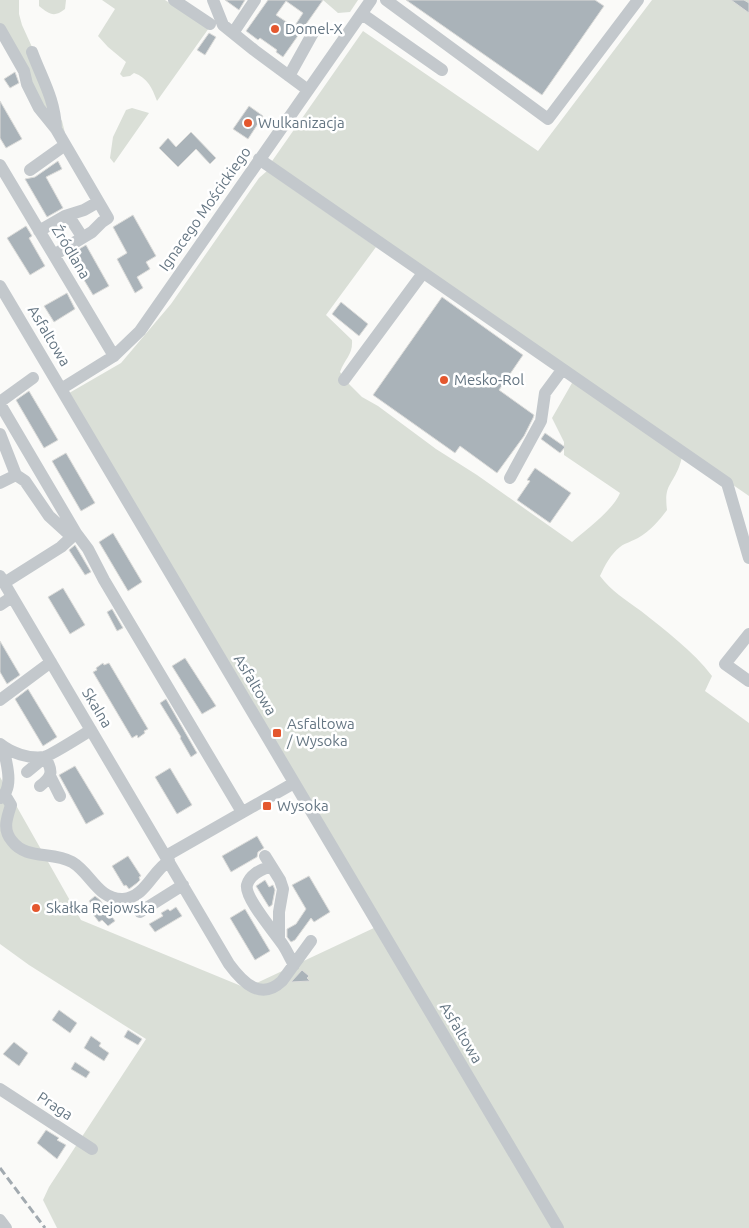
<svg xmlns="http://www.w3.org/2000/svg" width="749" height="1228" viewBox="0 0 749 1228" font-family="Ubuntu,sans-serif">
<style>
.green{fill:#dadfd7}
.building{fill:#aab3b9;stroke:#dcdcda;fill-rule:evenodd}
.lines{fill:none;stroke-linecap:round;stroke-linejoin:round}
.minor{stroke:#c3c8cc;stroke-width:12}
.rail{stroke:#a2aab0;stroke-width:3;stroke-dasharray:8 4;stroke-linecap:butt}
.poi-dot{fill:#e4572e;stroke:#fff;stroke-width:2}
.labels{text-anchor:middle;stroke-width:5;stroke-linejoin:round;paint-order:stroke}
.poi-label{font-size:15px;fill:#657683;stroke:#fff;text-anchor:start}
.street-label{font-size:15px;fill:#657683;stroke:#fff}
</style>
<rect width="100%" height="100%" fill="#fafaf8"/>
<path class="green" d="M0 0H19V14L22 25 32 47 52 108 62 121 65 133 61 139 0 27Z
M39 0H66L65 9C54 18 49 14 39 6Z
M102 0H165L209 28 157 101C152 88 148 78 134 73L130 76 123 77 120 74 126 62 108 47 98 36 115 9Z
M323 0H358L350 12 338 13Z
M652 0H749V496L684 451C682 456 681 462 679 467 671 487 664 485 667 510 659 521 650 531 638 538 633 541 625 543 620 547 611 554 605 565 600 576 611 591 626 600 641 611 666 631 693 651 712 676L705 691 749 723V1228H57L43 1200 49 1187 146 1039 29 965 0 944V777L81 920 246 988 376 927 64 396 121 363 171 304 259 178 267 171 376 247 326 315 352 340C353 355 345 358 340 372L349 384 362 397 378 406 436 449 477 475 572 542C586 530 613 510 620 493L564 455V442L552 418 576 376 270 164 363 31 538 151Z
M132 108 149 113 114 163 110 158 113 137 126 110Z"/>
<path class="building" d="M225 0H245L239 10Z
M268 0H323L283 57 276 52 277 50 260 38 258 40 246 31ZM286 1 303 13 294 27 276 15Z
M406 0H595L604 6 542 95Z
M731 0H744L749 3V13Z
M209 33 216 37 205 55 197 50Z
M15 72 19 83 10 88 4 79Z
M0 101 22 139 6 148 0 138Z
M249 106 263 116 248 139 233 129Z
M191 132 216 158 210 164 196 149 178 167 159 148 168 138 176 147Z
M58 161 62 169 46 177 63 208 47 217 25 179 35 177Z
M133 215 156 256 146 262 150 269 137 277 143 288 135 293 117 259 127 253 113 227Z
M26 226 32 236 29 238 45 266 30 275 7 238Z
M86 245 109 286 93 295 69 255Z
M67 293 75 309 54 322 44 306Z
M442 297 523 355 499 390 534 415 533 418 524 436 497 473 460 446 455 453 373 395Z
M341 302 368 324 359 336 332 314Z
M29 391 58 440 44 448 16 400Z
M545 433 565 447 560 453 541 439Z
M66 453 95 503 81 511 52 461Z
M535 468 571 493 550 523 517 500 530 481 527 480Z
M113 533 142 582 128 591 99 542Z
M75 545 91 572 85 575 69 550Z
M63 588 85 625 70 634 48 597Z
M112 609 123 628 117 631 107 612Z
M0 641 20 675 7 684 0 672Z
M185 658 216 706 202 714 172 666Z
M103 663 104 665 109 663 148 729 144 731 145 733 138 738 137 735 132 738 93 672 97 670 96 668Z
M28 689 57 737 43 746 15 699Z
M166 699 197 753 191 757 180 738 181 737 160 703Z
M75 766 104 814 86 824 59 775Z
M170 768 192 805 177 814 155 777Z
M257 836 264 848 258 852 257 857 231 872 222 856Z
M128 856 141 876 139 877 140 880 137 883 129 889 126 885 124 886 112 866Z
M309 876 330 912 314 922 311 918 295 940 291 942 287 937V929L296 924 306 909 292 885Z
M265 880 269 887 273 885 275 890 272 905 269 907 256 886Z
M95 896 100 900 115 921 108 926 102 920 99 922 92 913 96 910 89 901Z
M176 907 182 916 155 932 149 924 163 916 161 913 168 909 170 911Z
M245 909 270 951 255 960 230 918Z
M302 970 309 976 307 978 310 981 291 982Z
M59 1010 77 1023 70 1033 52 1020Z
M128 1030 142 1039 138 1045 124 1037Z
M91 1036 101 1043 99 1046 109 1053 104 1061 84 1048Z
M14 1042 28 1053 19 1066 3 1054Z
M75 1062 90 1072 86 1078 71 1069Z
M46 1130 59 1138 57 1140 66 1145 57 1159 37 1143Z"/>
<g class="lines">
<path class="minor" d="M174 0 210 24
M213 0 223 25 254 50 308 90
M386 0 548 119 638 0
M362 14 442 70
M0 29 24 71 27 84 39 108 56 129 108 218 102 222 92 232 54 255
M233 33 255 0
M32 52C42 79 55 99 56 129
M289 76 314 31
M259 159 727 483 749 558
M0 165 114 356
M30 170 65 145
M68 215 81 235
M39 231 65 216 84 210 98 202
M0 286 558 1228
M344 380 423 273
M61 389 114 356 140 331 371 0
M0 402 33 378
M0 404 76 533 88 549 104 580 242 812
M0 434 16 475 0 483
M16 475 25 481 49 516 72 537
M510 478 541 421 545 393 562 370
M0 576 229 964C243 983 261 1001 282 981L311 941
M4 583 61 547 76 533
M0 605 12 597
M749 634 725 664 749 681
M0 700 51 662
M0 744C11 753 29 759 44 757 50 756 83 735 91 730
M27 772 45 757C53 771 53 776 40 786
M50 776 60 796
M5 795 11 805C7 818 2 829 12 841 26 860 52 851 72 862 91 873 98 900 123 899 145 898 153 870 169 861
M0 798C15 789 6 761 3 747
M166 856 294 783
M265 856 280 880 283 889 279 912V939
M270 866C261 870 250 874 247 885 244 897 275 933 283 945 287 951 290 958 294 965
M140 912 183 885
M0 1089 92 1149
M0 1220 6 1228"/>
<path class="rail" d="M0 1168 45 1228"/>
</g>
<g class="poi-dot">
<circle cx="275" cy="29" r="5"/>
<circle cx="248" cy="123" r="5"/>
<circle cx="444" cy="380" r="5"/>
<rect x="272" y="728" width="10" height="10" rx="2.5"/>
<rect x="262" y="801" width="10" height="10" rx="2.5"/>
<circle cx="36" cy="908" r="5"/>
</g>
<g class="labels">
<g class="poi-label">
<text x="285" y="34">Domel-X</text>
<text x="258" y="128">Wulkanizacja</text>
<text x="454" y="385">Mesko-Rol</text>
<text x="287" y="729">Asfaltowa<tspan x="287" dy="17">/ Wysoka</tspan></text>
<text x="277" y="811">Wysoka</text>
<text x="46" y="913">Skałka Rejowska</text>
</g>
<g class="street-label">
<text transform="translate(205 209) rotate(-55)" y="5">Ignacego Mościckiego</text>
<text transform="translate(71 252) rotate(59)" y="5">Źródlana</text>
<text transform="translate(49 336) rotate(59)" y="5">Asfaltowa</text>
<text transform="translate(255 685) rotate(59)" y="5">Asfaltowa</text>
<text transform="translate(97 708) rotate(59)" y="5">Skalna</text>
<text transform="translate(461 1033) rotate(59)" y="5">Asfaltowa</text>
<text transform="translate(55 1106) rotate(33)" y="5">Praga</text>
</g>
</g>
</svg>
